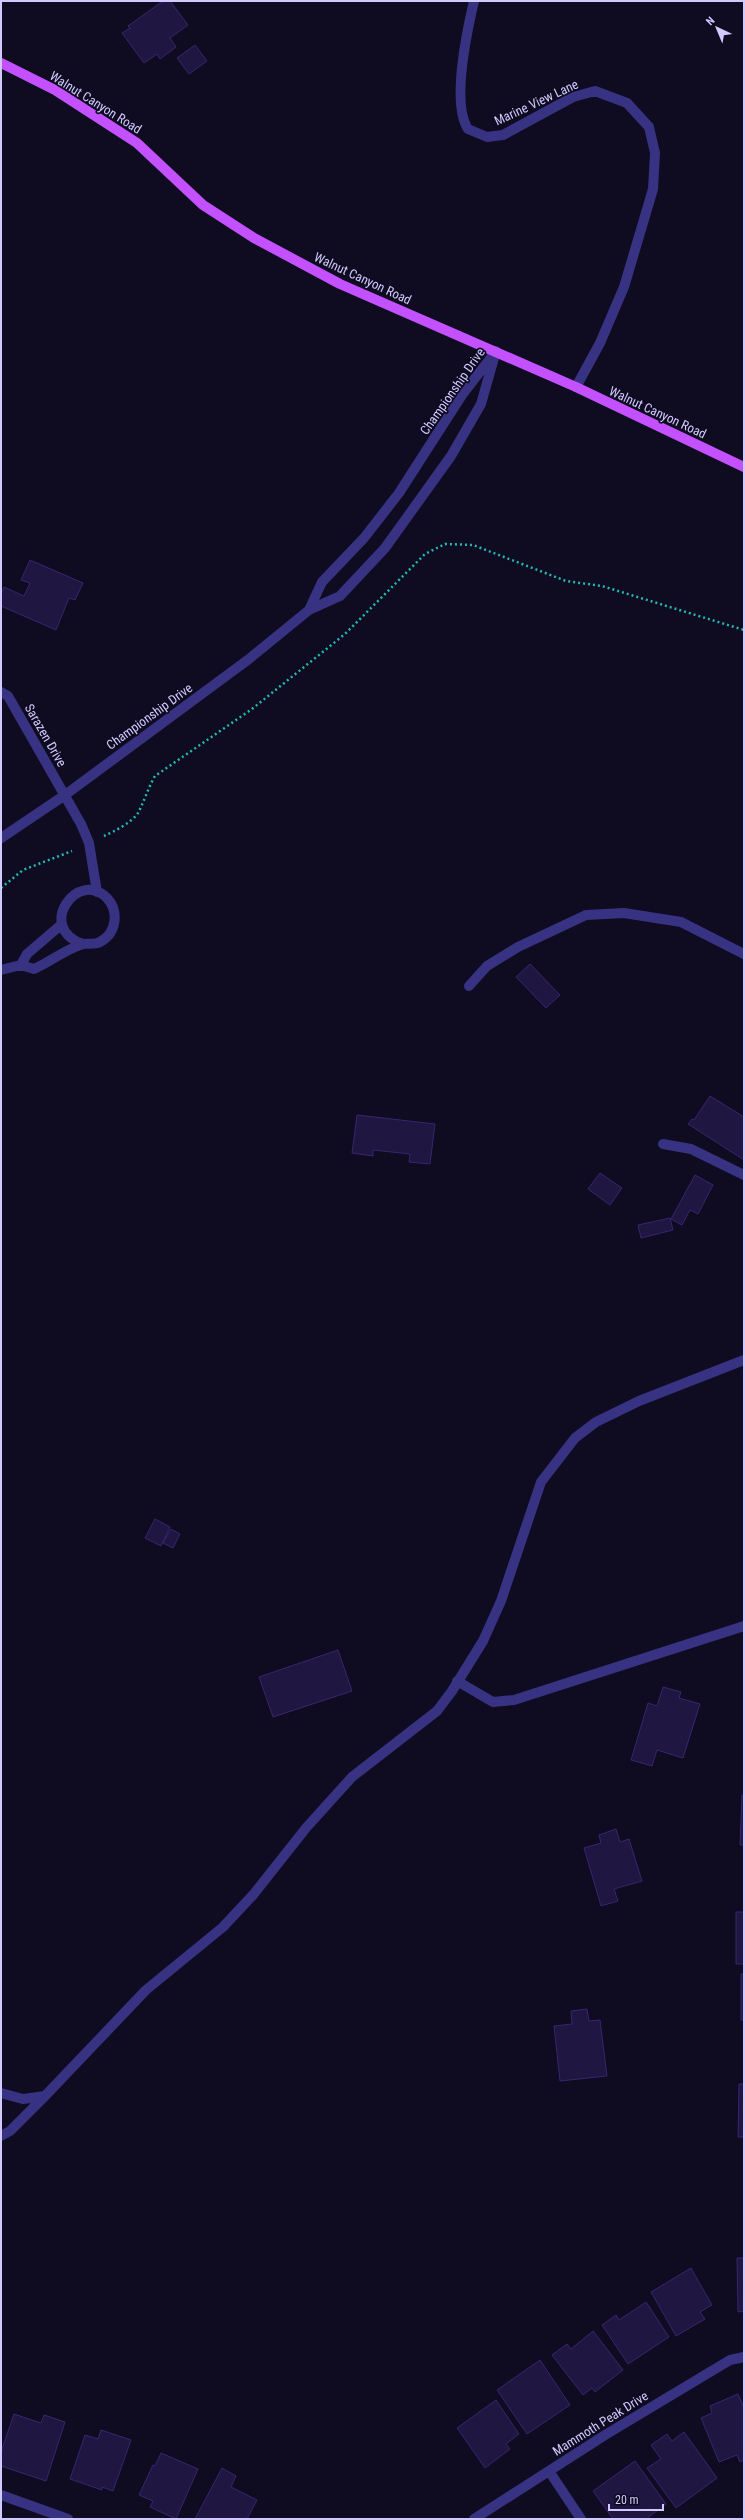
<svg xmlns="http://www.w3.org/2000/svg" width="745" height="2520" viewBox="0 0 745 2520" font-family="'Roboto Condensed',sans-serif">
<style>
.building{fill:#201642;stroke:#372670}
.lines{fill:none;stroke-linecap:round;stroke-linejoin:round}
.path{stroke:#24b8b4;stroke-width:2.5;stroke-dasharray:2 3;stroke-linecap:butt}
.minor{stroke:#383283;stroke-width:10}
.major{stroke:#c351ff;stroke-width:10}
.labels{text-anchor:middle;stroke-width:3.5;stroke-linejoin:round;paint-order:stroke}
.street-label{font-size:13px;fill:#d1caff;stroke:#0f0b20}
</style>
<rect width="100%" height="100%" fill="#0f0b20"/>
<path class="building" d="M163 1H170L188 25 170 38 176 47 160 59 157 54 144 63 122 33 130 28 128 26Z
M195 45 207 61 189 74 177 58Z
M30 560 83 583 75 600 69 598 56 630 1 606V593L4 587 24 596 30 583 21 580Z
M530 964 560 995 546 1008 516 977Z
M710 1096 744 1117V1160L688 1124 692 1119 694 1120Z
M357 1115 435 1124 430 1164 409 1162 410 1154 373 1150V1156L352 1153Z
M600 1173 622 1188 610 1205 588 1189Z
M695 1175 713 1185 698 1214 690 1210 682 1225 671 1219Z
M670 1218 673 1230 641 1238 638 1225Z
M155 1519 170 1527 161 1546 145 1538Z
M171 1529 180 1534 173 1548 163 1543Z
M338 1650 352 1691 273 1717 259 1677Z
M663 1687 681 1692 679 1698 700 1704 683 1758 657 1750 652 1766 631 1760 648 1703 657 1706Z
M742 1795H744V1845H740Z
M616 1829 620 1842 629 1839 642 1881 614 1889 618 1901 601 1906 584 1848 601 1843 599 1835Z
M736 1912H744V1964H736Z
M741 1974H744V2020H741Z
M587 2009 589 2021 600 2020 607 2076 560 2081 554 2026 572 2024 571 2011Z
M739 2084H744V2137H738Z
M737 2258H744V2311L738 2312Z
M691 2268 712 2305 700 2312 705 2319 676 2336 651 2292Z
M646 2302 669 2337 628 2364 602 2325 616 2315 619 2320Z
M593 2331 623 2370 595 2392 592 2388 583 2395 552 2355 567 2344 571 2349Z
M540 2360 570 2405 527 2434 497 2390Z
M738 2394 744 2408V2460L740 2462 737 2455 719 2462 701 2418 712 2413 710 2406Z
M496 2400 519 2434 506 2444 510 2449 485 2468 457 2428Z
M14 2414 41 2423 44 2415 65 2422 46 2481 1 2466V2452Z
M101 2430 131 2440 113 2491 102 2487V2490L70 2479 85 2435 98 2439Z
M684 2432 717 2478 676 2508 647 2468 661 2459 651 2445 667 2434 672 2441Z
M161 2453 198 2469 176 2519 150 2507 153 2501 139 2495 153 2465 155 2466Z
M635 2461 666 2504 646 2519H613L593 2491Z
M222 2468 236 2476 231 2487 257 2500 247 2519H195Z"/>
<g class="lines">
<path class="path" d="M104 836C115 831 131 823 138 813 144 802 148 788 155 776L252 709 345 634 425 554 445 544 473 545 566 581 602 586 744 630
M1 888 23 870 72 851"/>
<path class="minor" d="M474 1C467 31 451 103 468 129L487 137 503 135 573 97 595 91 627 103 649 127 655 153 653 189 624 287 600 343 576 387
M1 692 8 696 81 824 89 843 97 892
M1 838 65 795 249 659 309 610 340 596 385 548 451 456 481 404 496 351 462 395 399 493 364 538 322 582 309 610
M21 965 27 954 62 924
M1 970 21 965 34 969C50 962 66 949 83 944 88 943 94 945 100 942 117 933 119 911 107 898 78 868 35 928 83 944
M469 986 487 966 518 947 586 915 624 913 681 922 744 954
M663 1144 691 1149 744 1175
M457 1681 493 1702 514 1700 744 1626
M1 2093 23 2099 45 2096
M1 2136 10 2131 45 2096 146 1990 223 1927 253 1895 306 1828 352 1777 437 1711 452 1691 483 1641 501 1601 541 1482 575 1438 596 1422 639 1401 744 1360
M549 2471 581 2519
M1 2495 68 2519
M474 2519 605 2435 730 2360 744 2357"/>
<path class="major" d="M1 63 55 90 137 143 203 205 254 238 340 284 576 387 744 467"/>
</g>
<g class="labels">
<g class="street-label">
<text transform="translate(96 102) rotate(32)" y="5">Walnut Canyon Road</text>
<text transform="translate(536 102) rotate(-25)" y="5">Marine View Lane</text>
<text transform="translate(363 278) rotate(25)" y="5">Walnut Canyon Road</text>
<text transform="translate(452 391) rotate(-55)" y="5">Championship Drive</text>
<text transform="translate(658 412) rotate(25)" y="5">Walnut Canyon Road</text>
<text transform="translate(149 716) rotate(-36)" y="5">Championship Drive</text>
<text transform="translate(46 735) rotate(60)" y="5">Sarazen Drive</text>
<text transform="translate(600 2423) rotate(-32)" y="5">Mammoth Peak Drive</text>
</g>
</g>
<rect width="745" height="2520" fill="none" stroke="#d1caff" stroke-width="4"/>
<g transform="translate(717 28) rotate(316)" stroke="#0f0b20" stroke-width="3" paint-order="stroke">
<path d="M0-3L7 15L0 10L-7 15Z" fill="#d1caff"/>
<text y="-6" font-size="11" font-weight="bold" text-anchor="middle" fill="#d1caff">N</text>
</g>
<path d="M609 2504v6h54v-6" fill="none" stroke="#d1caff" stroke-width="2"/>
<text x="615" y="2504" font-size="12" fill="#d1caff" stroke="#0f0b20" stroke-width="3" paint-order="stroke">20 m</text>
</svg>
